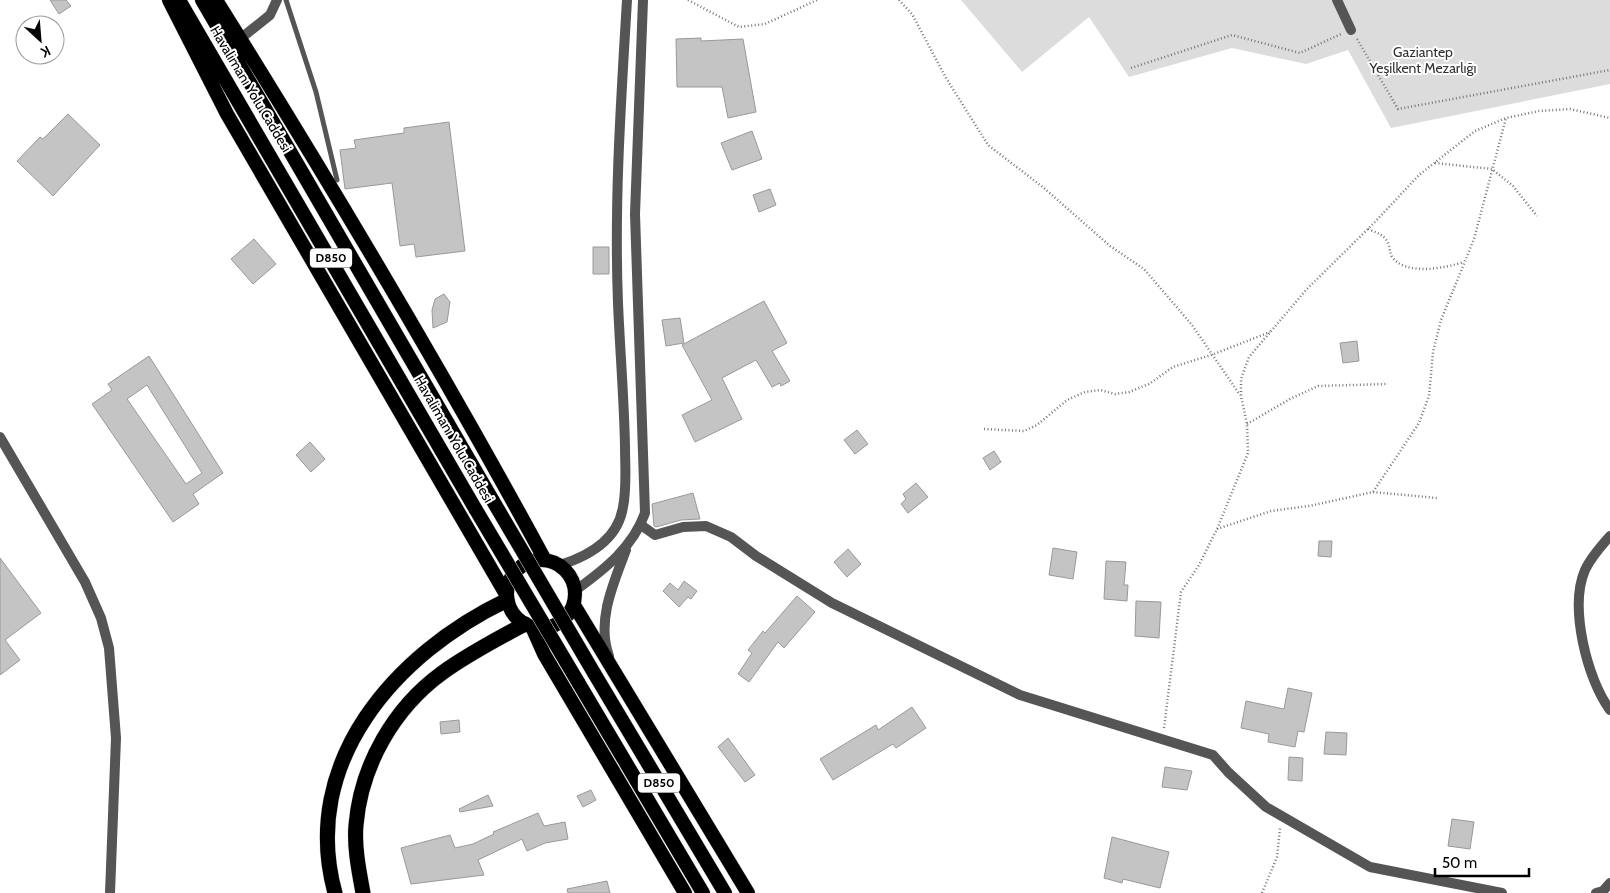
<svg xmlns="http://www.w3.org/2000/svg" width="1610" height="893" viewBox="0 0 1610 893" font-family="Cabin,sans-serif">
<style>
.green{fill:#dcdcdc}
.building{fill:#c4c4c4;stroke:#999;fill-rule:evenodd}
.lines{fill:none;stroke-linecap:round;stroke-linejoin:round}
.trunk-casing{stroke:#dbdbdb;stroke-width:15}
.motorway-casing{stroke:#dbdbdb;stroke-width:16}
.path{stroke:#777;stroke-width:2.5;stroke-dasharray:1 2.5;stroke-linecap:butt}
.service{stroke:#555;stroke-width:5}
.minor{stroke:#555;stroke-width:10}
.tertiary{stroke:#555;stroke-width:10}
.trunk{stroke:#000;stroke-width:14}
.motorway{stroke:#000;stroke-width:15}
.trunk-bridge-casing{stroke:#dbdbdb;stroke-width:15;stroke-linecap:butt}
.trunk-bridge{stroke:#000;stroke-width:14}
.labels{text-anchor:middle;stroke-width:4;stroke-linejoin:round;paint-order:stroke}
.shield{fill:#fff;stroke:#4c4c4c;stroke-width:1}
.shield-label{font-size:12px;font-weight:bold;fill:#000}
.park-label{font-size:14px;fill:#333;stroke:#fff}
.street-label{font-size:14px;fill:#000;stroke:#fff}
</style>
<rect width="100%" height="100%" fill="#fff"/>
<path class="green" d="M961 0H1610V84L1391 128 1348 50 1306 64 1232 48 1129 77 1089 17 1022 72Z"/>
<path class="building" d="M50 0H66L71 6 59 14Z
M701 38V41L743 39 756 112 728 118 722 87H677L676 39Z
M68 114 100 145 53 196 17 161 40 137 43 139Z
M449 122 465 251 416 257 414 244 400 246 392 183 345 189 340 150 356 148 354 140 404 133V128Z
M752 131 762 159 732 170 721 143Z
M770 189 776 205 759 212 753 195Z
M254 239 276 264 253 284 231 259Z
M593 247H609V274H593Z
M444 294 450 302 447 322 433 328 432 310 435 299Z
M764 301 787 343 772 351 790 381 781 386 780 383 772 387 756 360 722 378 742 419 695 442 682 415 712 400 682 345Z
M680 318 684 343 666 346 662 320Z
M1357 341 1359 361 1343 363 1340 343Z
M149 356 223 473 193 494 199 504 173 522 92 404 112 390 108 384ZM147 385 202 473 186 484 127 399Z
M857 430 868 444 855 454 844 440Z
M310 442 325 459 311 472 296 455Z
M994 451 1001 462 990 470 983 458Z
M916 483 928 497 908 513 901 504 906 499 903 494Z
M693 493 700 519 681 520 656 527 654 526 652 504Z
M1319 541H1332L1331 557 1318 556Z
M1053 548 1077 552 1073 579 1049 575Z
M848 549 861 564 847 577 834 562Z
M0 558 41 613 5 640 20 660 0 675Z
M1106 561 1126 562 1124 585H1128L1127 601 1104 599Z
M684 581 697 591 691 599 688 597 679 607 663 591 670 583 678 590Z
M797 596 815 612 784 648 778 642 749 682 738 674 752 653 748 650 763 631 765 633Z
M1136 601 1161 602 1159 638 1135 636Z
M1288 688 1312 693 1304 732 1298 731 1295 747 1268 742 1269 734 1241 728 1246 701 1284 709Z
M912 707 926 728 896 748 893 744 833 780 820 759 876 725 878 730Z
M459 720 460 732 441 734 440 722Z
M1326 732 1347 733 1346 755 1324 754Z
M728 738 755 775 745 782 718 747Z
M1289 757 1303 758 1302 781 1288 780Z
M1165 767 1192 771 1187 790 1162 787Z
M591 790 596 800 583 807 577 796Z
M488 795 493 806 460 812 459 809Z
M538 813 544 826 565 822 568 839 545 843 527 851 522 839 478 860 484 875 411 884 401 848 450 835 455 848 473 844 494 834 493 832Z
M1452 819 1474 822 1470 849 1448 846Z
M1112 837 1169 852 1160 888 1123 879 1122 883 1104 878Z
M607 881 610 893H568L567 889Z"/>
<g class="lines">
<defs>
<path id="trunk" d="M169 0 227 114 507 596
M179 0 476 510
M202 0 493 501
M216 0C331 184 442 370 545 560
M507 594a34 34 0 1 1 68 0a34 34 0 1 1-68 0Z
M574 605 748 893
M532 627 544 654 685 893
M594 673 725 893
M578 682 703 893"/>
<path id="motorway" d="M335 893C299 762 396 653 507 600
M363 893C359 871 354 847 356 825 361 765 394 708 442 673 468 654 497 639 525 624"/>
</defs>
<use href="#trunk" class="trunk-casing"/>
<use href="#motorway" class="motorway-casing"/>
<path class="path" d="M688 0 739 27 765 24 817 0
M899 0 912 14 946 78 988 145 1044 188 1110 246 1144 269 1192 325 1240 395
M1357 39 1398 109 1610 70
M1131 68 1232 35 1300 53 1341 34
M1435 163 1492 169 1513 186 1537 216
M1368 229C1377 233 1386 235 1389 246 1390 250 1390 253 1392 257 1406 276 1445 268 1464 262
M1247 424 1290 399 1318 386 1388 384
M984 429 1024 431 1037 425 1067 400 1085 392 1100 390 1115 394 1129 392 1149 384 1173 367 1214 354 1270 332
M1373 492 1437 498
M1217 529 1271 511 1309 506 1373 492 1419 423 1429 396 1433 352 1441 320 1474 239 1506 118
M1164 728 1181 592 1199 565 1217 529 1248 453 1247 424 1241 396V379L1249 357 1306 290 1374 223 1419 175 1475 131 1506 118 1539 111 1570 109 1610 118
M1262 893 1277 857 1280 828"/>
<path class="service" d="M286 0 316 92 337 180"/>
<path class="minor" d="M1337 0 1351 30
M240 39 270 15 277 0
M0 437 85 582 101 618 109 648 116 738 110 893
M641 525 655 535 683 527 706 526 731 537 756 556 832 603 1020 695 1213 755 1228 772 1266 807 1370 867 1502 893
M1610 536C1601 546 1591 557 1585 570 1569 607 1587 679 1610 710
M1596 893 1603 891 1610 883"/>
<path class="tertiary" d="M560 565C589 556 618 539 623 507 627 488 625 466 625 446 624 398 620 351 618 303 614 202 621 101 627 0
M576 590C605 569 633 547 645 513L635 214 643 0
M609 656C596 621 614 582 626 550"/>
<use href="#trunk" class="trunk"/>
<use href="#motorway" class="motorway"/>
<defs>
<path id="trunk-bridge" d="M493 501 594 673
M476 510 578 682"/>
</defs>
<use href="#trunk-bridge" class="trunk-bridge-casing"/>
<use href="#trunk-bridge" class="trunk-bridge"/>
</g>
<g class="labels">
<g class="shield">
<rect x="310" y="248.5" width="42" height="19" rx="4"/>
<rect x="638" y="773.5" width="42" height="19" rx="4"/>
</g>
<g class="shield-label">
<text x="331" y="262">D850</text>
<text x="659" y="787">D850</text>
</g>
<g class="park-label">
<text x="1423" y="57">Gaziantep<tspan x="1423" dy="16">Yeşilkent Mezarlığı</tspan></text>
</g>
<g class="street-label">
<text transform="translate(251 89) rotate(59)" y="5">Havalimanı Yolu Caddesi</text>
<text transform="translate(454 439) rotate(60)" y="5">Havalimanı Yolu Caddesi</text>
</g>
</g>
<g transform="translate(40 40) rotate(154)"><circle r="24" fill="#ffffff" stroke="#999999"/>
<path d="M0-4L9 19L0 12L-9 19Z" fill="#000000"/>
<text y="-8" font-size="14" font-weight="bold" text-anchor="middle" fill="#000000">K</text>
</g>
<path d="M1435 868v8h94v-8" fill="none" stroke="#000000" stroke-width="2.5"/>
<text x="1442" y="868" font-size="15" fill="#000000" stroke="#ffffff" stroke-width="4" paint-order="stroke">50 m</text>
</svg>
